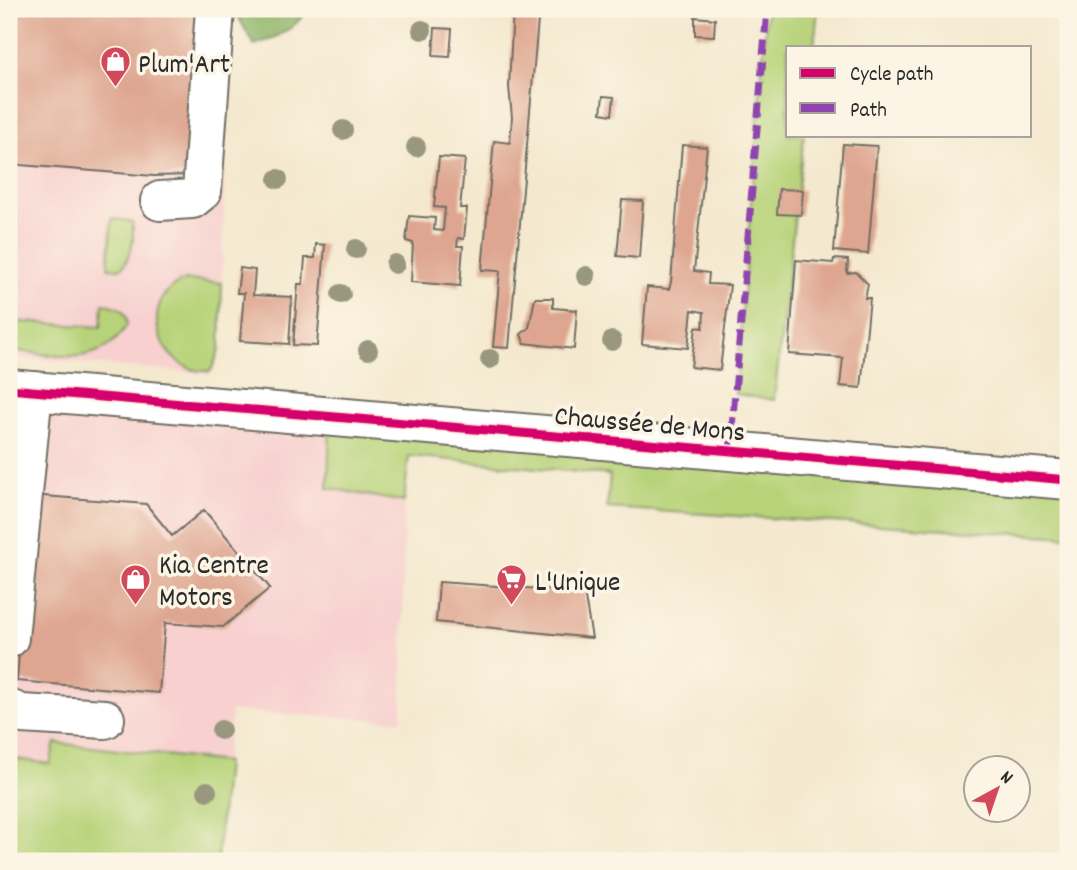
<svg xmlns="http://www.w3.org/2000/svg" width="1077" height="870" viewBox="0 0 1077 870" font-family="Dekko,sans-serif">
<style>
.built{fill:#f7d0cf}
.green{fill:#b7d379;stroke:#717f52;stroke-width:2}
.forest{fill:#91b569;stroke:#5e704a;stroke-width:2}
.building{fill:#dea690}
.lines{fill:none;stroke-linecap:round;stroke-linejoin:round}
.minor-casing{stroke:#716e64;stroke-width:42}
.major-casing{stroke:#716e64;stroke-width:42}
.minor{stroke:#fff;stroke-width:38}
.major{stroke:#fff;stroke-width:38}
.quiet{stroke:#8e44ad;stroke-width:7;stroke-dasharray:14 7;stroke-linecap:butt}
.cycleway-casing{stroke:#fcf5e5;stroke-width:13}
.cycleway{stroke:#d6006c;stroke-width:9}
.tree{fill:#99987f}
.labels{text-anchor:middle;stroke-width:7;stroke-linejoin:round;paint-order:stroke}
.poi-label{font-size:28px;fill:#2b2b2b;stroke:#fcf5e5;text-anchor:start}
.street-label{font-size:28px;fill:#2b2b2b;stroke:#fcf5e5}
</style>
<rect width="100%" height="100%" fill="#fcf5e5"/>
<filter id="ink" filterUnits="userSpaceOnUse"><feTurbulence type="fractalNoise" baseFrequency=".0143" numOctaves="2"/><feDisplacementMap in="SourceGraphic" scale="14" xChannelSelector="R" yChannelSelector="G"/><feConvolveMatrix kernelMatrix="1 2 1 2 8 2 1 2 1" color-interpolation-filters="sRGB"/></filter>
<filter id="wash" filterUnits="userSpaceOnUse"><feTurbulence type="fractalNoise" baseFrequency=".00686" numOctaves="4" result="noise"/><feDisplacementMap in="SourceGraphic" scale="28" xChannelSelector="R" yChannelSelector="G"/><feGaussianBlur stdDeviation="1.57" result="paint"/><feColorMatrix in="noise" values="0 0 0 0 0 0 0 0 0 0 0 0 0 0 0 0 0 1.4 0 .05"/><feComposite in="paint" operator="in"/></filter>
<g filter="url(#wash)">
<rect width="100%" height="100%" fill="#f4e9cf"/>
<path class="built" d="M9 9H230L220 349 210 374 9 357Z
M13 397 330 424 329 488 404 502 402 721 231 711 226 762 56 743 50 764 9 758V451Z"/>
<path class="green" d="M767 9H818L814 47H788V135H804L774 400 735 394Z
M112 218 132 222C135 236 132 259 120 269L108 268Z
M186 280 222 283 220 349 211 371C158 376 134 297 186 280Z
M103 304C117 305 127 309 127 325 99 371 56 354 9 350V321L101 327Z
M330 424 1068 486V537L607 508 610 475 409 456 404 502 328 488Z
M55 743 226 762 217 861 9 859V758L50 764Z"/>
<path class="forest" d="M234 9H308C295 29 277 38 254 45Z"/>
<g id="blocks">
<path class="building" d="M9 9H201L189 175 154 176 9 164Z
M513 9H539L509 348 493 347 500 271 482 270 494 141 510 143 512 117 509 87Z
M695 17 715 19 714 36 695 35Z
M435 28 452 29 450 57 433 56Z
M603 96 614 97 612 115 601 113Z
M843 144 877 146 868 254 834 251Z
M682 145 707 147 694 271 709 273 708 284 730 285 720 370 691 367 696 327 703 328 704 312 692 310 688 348 642 344 647 287 669 289 671 282Z
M439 157 465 159 460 208H467L464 239 458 238 457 246H463L460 286 411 282 413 243 406 241 409 216 435 218 434 230 443 231 445 208 434 207Z
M779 189 803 190 801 215 777 214Z
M622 200 643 201 639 258 617 256Z
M316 244 325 245 317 346 293 345 298 284H303L305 258H315Z
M834 259 848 260 847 273 856 272 868 284 865 298H870L861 388 840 386 843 358 789 354 796 260 833 263Z
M240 268 255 270 253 295 292 297 289 344 240 341 244 293H237Z
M535 298H553V308L577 310 574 349 524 343 521 334 529 328Z
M31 495 146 504 172 536 204 510 270 588 223 627 165 623 159 693 17 681Z
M439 582 584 592 592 638 436 622Z"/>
</g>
</g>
<g filter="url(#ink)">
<use href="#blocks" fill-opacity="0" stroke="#716e64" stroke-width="2"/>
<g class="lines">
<defs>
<path id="minor" d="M160 201 192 199 202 191 215 9
M9 638 33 391
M9 709 22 714 105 719"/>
<path id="major" d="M9 389 1068 480"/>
</defs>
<use href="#minor" class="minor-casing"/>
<use href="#major" class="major-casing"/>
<use href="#minor" class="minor"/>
<use href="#major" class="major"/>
<path class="quiet" d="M730 452 767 9"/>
<defs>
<path id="cycleway" d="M9 389 1068 480"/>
</defs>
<use href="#cycleway" class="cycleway-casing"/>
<use href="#cycleway" class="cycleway"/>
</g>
<g class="tree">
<circle cx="422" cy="30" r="10"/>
<circle cx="343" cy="130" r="10"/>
<circle cx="416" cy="147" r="10"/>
<circle cx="278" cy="179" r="10"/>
<circle cx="356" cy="249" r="10"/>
<circle cx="395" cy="264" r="10"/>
<circle cx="586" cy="276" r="10"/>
<circle cx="341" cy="294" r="10"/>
<circle cx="612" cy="341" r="10"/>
<circle cx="368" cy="350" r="10"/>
<circle cx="490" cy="359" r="10"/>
<circle cx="221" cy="730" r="10"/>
<circle cx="207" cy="791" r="10"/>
</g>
</g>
<defs>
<symbol id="shop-pin" viewBox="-11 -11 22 30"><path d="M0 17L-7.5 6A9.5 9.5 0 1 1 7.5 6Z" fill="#d1495b" stroke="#fcf5e5"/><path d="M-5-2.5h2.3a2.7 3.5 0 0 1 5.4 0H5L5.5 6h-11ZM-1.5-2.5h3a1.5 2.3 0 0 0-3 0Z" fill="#fff"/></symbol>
<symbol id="supermarket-pin" viewBox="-11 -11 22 30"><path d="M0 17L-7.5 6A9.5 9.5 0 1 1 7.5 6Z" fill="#d1495b" stroke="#fcf5e5"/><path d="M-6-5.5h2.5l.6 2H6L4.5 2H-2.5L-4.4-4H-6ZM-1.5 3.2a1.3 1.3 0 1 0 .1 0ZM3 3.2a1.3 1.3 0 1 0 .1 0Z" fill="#fff"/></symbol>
</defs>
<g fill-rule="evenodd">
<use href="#shop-pin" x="98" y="44" width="35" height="47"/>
<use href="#shop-pin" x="118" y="562" width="35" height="47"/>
<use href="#supermarket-pin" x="494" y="562" width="35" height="47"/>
</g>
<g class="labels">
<g class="poi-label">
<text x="138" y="72">Plum'Art</text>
<text x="159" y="573">Kia Centre<tspan x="159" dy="32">Motors</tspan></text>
<text x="535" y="590">L'Unique</text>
</g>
<g class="street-label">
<text transform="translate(650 422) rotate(5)" y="10">Chaussée de Mons</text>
</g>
</g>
<rect width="1077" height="870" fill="none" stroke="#fcf5e5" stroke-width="35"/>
<rect x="786" y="46" width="245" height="91" fill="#fcf5e5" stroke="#a8a49b" stroke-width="2"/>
<rect x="800" y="68" width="35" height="10" fill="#d6006c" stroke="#a8a49b" stroke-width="2"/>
<text x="850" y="80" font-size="21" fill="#2b2b2b">Cycle path</text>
<rect x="800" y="103" width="35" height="10" fill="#8e44ad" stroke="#a8a49b" stroke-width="2"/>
<text x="850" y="116" font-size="21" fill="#2b2b2b">Path</text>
<g transform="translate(997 789) rotate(40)"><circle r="33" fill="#fcf5e5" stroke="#a8a49b" stroke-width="2"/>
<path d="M0-5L12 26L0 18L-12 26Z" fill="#d1495b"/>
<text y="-10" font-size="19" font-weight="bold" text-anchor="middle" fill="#2b2b2b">N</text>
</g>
</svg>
